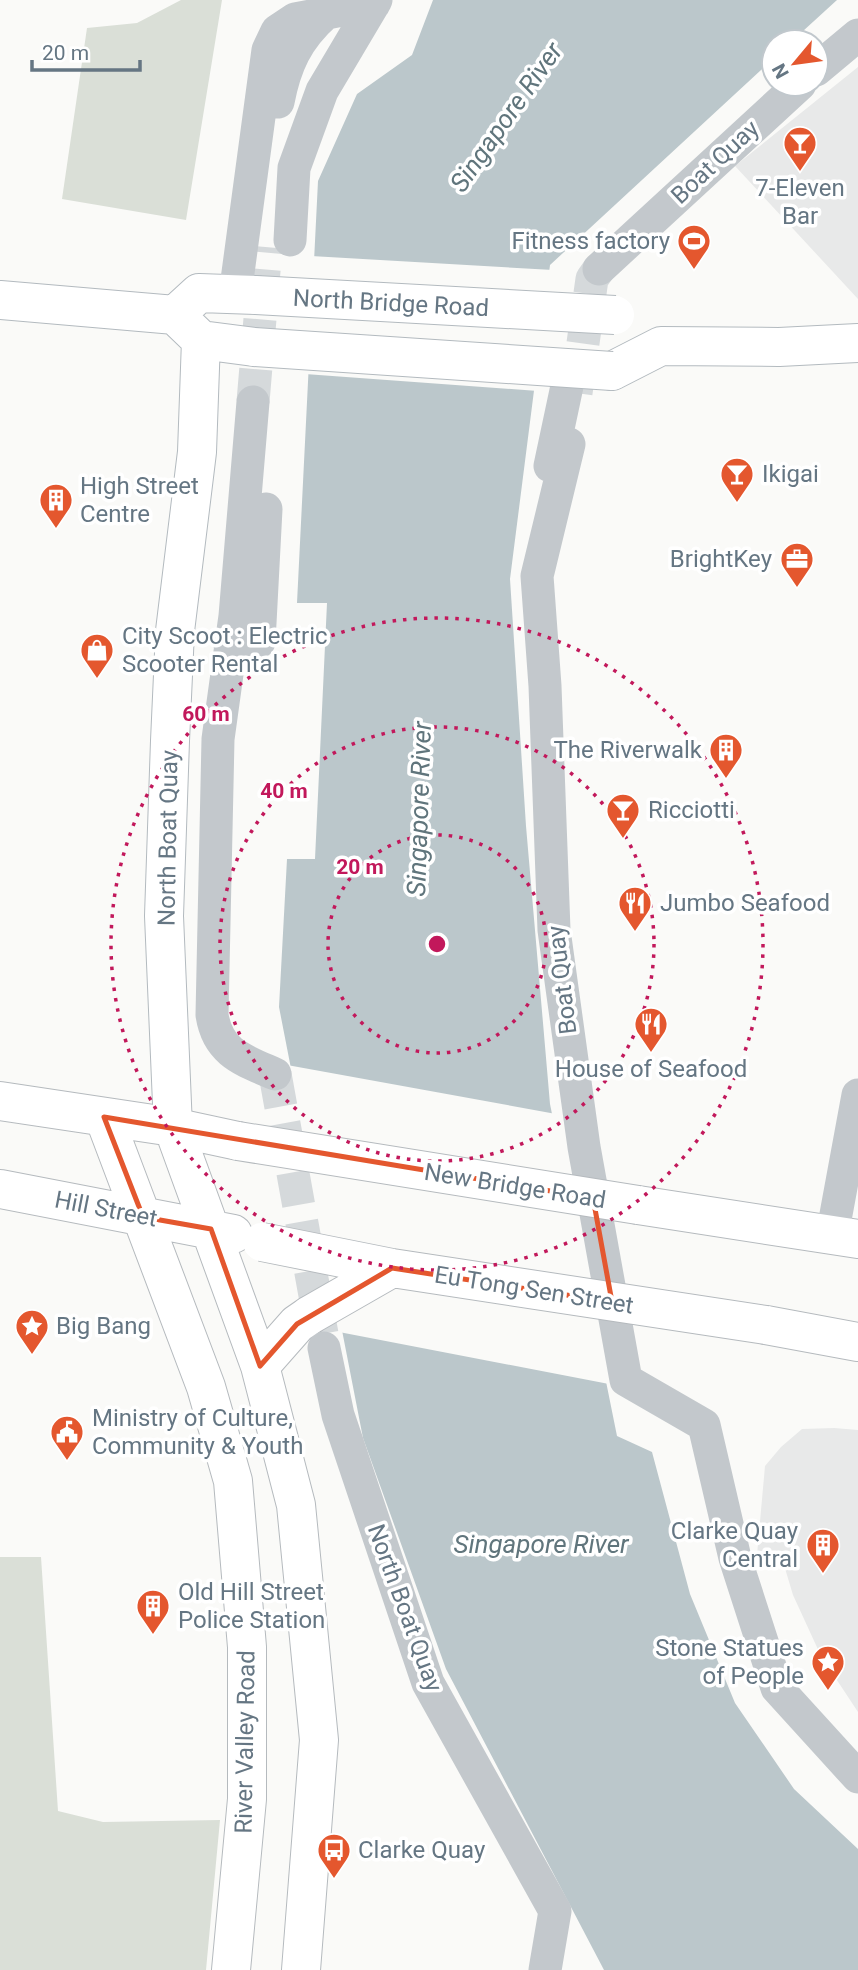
<svg xmlns="http://www.w3.org/2000/svg" width="858" height="1970" viewBox="0 0 858 1970" font-family="Roboto,sans-serif">
<style>
.built{fill:#e8e9e9}
.green{fill:#dadfd7}
.water{fill:#bbc7cb}
.pier{fill:#fafaf8}
.lines{fill:none;stroke-linecap:round;stroke-linejoin:round}
.street-tunnel{stroke:#d5d9db;stroke-width:33;stroke-dasharray:33 17;stroke-linecap:butt}
.secondary-casing{stroke:#b3babf;stroke-width:40}
.primary-casing{stroke:#b5babe;stroke-width:40}
.street{stroke:#c3c8cc;stroke-width:33}
.secondary{stroke:#fff;stroke-width:38}
.primary{stroke:#fff;stroke-width:38}
.secondary-bridge-casing{stroke:#b3babf;stroke-width:40;stroke-linecap:butt}
.primary-bridge-casing{stroke:#b5babe;stroke-width:40;stroke-linecap:butt}
.secondary-bridge{stroke:#fff;stroke-width:38}
.primary-bridge{stroke:#fff;stroke-width:38}
.marked{fill:none;stroke:#e4572e;stroke-width:5;stroke-linejoin:round}
.ring{fill:none;stroke:#c2185b;stroke-width:3.5;stroke-dasharray:3.5 7}
.labels{text-anchor:middle;stroke-width:7;stroke-linejoin:round;paint-order:stroke}
.street-label{font-size:24px;fill:#657683;stroke:#fff}
.poi-label{font-size:24px;fill:#657683;stroke:#fff;text-anchor:start}
.water-label{font-size:26px;font-style:italic;fill:#60757c;stroke:#fff}
.centre{fill:#c2185b;stroke:#fff;stroke-width:3.5}
.ring-label{font-size:21px;text-anchor:middle;font-weight:bold;fill:#c2185b;stroke:#fff;stroke-width:7;stroke-linejoin:round;paint-order:stroke}
</style>
<rect width="100%" height="100%" fill="#fafaf8"/>
<path class="built" d="M858 67V299L735 166Z
M834 1428 858 1430V1712L821 1656 793 1595 781 1555H757L765 1466 781 1447 802 1429Z"/>
<path class="green" d="M181 0H222L186 220 62 199 87 28 137 23Z
M0 1557H41L58 1811 103 1822 220 1820 206 1970H0Z"/>
<path class="water" d="M433 0H837L791 42H774V58L550 265 510 579 526 826 550 1104 617 1436 652 1452 690 1594 735 1703 794 1789 858 1849V1970H604L446 1669 363 1438 279 1007 287 859H315L327 603H297L318 181 357 94 412 55Z"/>
<path class="pier" d="M311 256 553 270 538 391 305 374Z
M287 1065 556 1114 609 1384 339 1332Z"/>
<g class="lines">
<path class="street-tunnel" d="M576 393 592 279 599 269
M253 402 266 247
M275 1074 322 1334"/>
<defs>
<path id="secondary" d="M0 300 175 315 201 340 254 347
M175 315 199 293 256 295
M612 371 661 346 779 347 858 343
M173 1127 164 916 170 741 175 631 197 452 201 340"/>
<path id="primary" d="M0 1101 173 1127 238 1141
M104 1117 206 1387 233 1481 247 1647V1799L231 1970
M173 1127 260 1366 296 1505 319 1740 301 1970
M0 1189 233 1234
M638 1205 858 1239
M766 1325 858 1342
M260 1366 297 1324 310 1315"/>
</defs>
<use href="#secondary" class="secondary-casing"/>
<use href="#primary" class="primary-casing"/>
<path class="street" d="M816 70 858 35
M278 102C285 65 297 39 325 14
M290 240 294 168 322 91 376 0
M599 269 800 84
M235 295 268 50 277 31 295 19 374 4
M253 402 235 616 218 739 212 1015C218 1053 243 1060 275 1074
M569 444 537 576 545 686 554 930 584 1147 626 1380 704 1425 735 1558 777 1688 858 1777
M550 466 567 386
M230 645 259 642 266 509
M832 1236 858 1095
M324 1348 338 1415 428 1683 555 1911 545 1970"/>
<use href="#secondary" class="secondary"/>
<use href="#primary" class="primary"/>
<defs>
<path id="secondary-bridge" d="M256 295 615 315
M254 347 612 371"/>
<path id="primary-bridge" d="M238 1141 638 1205
M262 1242 392 1268 766 1325
M310 1315 392 1268"/>
</defs>
<use href="#secondary-bridge" class="secondary-bridge-casing"/>
<use href="#primary-bridge" class="primary-bridge-casing"/>
<use href="#secondary-bridge" class="secondary-bridge"/>
<use href="#primary-bridge" class="primary-bridge"/>
</g>
<path class="marked" d="M104 1117 593 1198 612 1302 392 1268 297 1324 260 1366 211 1229 143 1217Z"/>
<g class="ring">
<circle cx="437" cy="944" r="109"/>
<circle cx="437" cy="944" r="217"/>
<circle cx="437" cy="944" r="326"/>
</g>
<defs>
<symbol id="bar-pin" viewBox="-11 -11 22 30"><path d="M0 17L-7.5 6A9.5 9.5 0 1 1 7.5 6Z" fill="#e4572e" stroke="#fff"/><path d="M-6-5H6L.8 .8V4.5H3.5V6h-7V4.5H-.8V.8Z" fill="#fff"/></symbol>
<symbol id="stadium-pin" viewBox="-11 -11 22 30"><path d="M0 17L-7.5 6A9.5 9.5 0 1 1 7.5 6Z" fill="#e4572e" stroke="#fff"/><path d="M0-5a6.5 5 0 1 0 0 10a6.5 5 0 1 0 0-10ZM-3.5-1.8h7v3.6h-7Z" fill="#fff"/></symbol>
<symbol id="building-pin" viewBox="-11 -11 22 30"><path d="M0 17L-7.5 6A9.5 9.5 0 1 1 7.5 6Z" fill="#e4572e" stroke="#fff"/><path d="M-4-6H4V6H1V3H-1V6H-4ZM-2.5-4.3h1.7v1.8h-1.7ZM.8-4.3h1.7v1.8H.8ZM-2.5-1h1.7V.8h-1.7ZM.8-1h1.7V.8H.8Z" fill="#fff"/></symbol>
<symbol id="office-pin" viewBox="-11 -11 22 30"><path d="M0 17L-7.5 6A9.5 9.5 0 1 1 7.5 6Z" fill="#e4572e" stroke="#fff"/><path d="M-6-3h4V-5.5h4V-3h4V5H-6ZM-1-4.5V-3h2v-1.5ZM-6 0V1H6V0Z" fill="#fff"/></symbol>
<symbol id="shop-pin" viewBox="-11 -11 22 30"><path d="M0 17L-7.5 6A9.5 9.5 0 1 1 7.5 6Z" fill="#e4572e" stroke="#fff"/><path d="M-5-2.5h2.3a2.7 3.5 0 0 1 5.4 0H5L5.5 6h-11ZM-1.5-2.5h3a1.5 2.3 0 0 0-3 0Z" fill="#fff"/></symbol>
<symbol id="restaurant-pin" viewBox="-11 -11 22 30"><path d="M0 17L-7.5 6A9.5 9.5 0 1 1 7.5 6Z" fill="#e4572e" stroke="#fff"/><path d="M-5-6h1v4h1v-4h1v4h1v-4h1v5L-1.5 .5V6h-2V.5L-5-1ZM5-6V6H3V1.5H1.5Q1.5-4 5-6Z" fill="#fff"/></symbol>
<symbol id="sight-pin" viewBox="-11 -11 22 30"><path d="M0 17L-7.5 6A9.5 9.5 0 1 1 7.5 6Z" fill="#e4572e" stroke="#fff"/><path d="M0-6L1.8-2.2L6-1.7L2.9 1.2L3.7 5.4L0 3.3L-3.7 5.4L-2.9 1.2L-6-1.7L-1.8-2.2Z" fill="#fff"/></symbol>
<symbol id="civic-pin" viewBox="-11 -11 22 30"><path d="M0 17L-7.5 6A9.5 9.5 0 1 1 7.5 6Z" fill="#e4572e" stroke="#fff"/><path d="M-.6-6.5H3V-4.5H.6V-3L4-1V1h2V6H-6V1h2V-1L-.6-3ZM-1.2 2.5V6h2.4V2.5Z" fill="#fff"/></symbol>
<symbol id="bus-pin" viewBox="-11 -11 22 30"><path d="M0 17L-7.5 6A9.5 9.5 0 1 1 7.5 6Z" fill="#e4572e" stroke="#fff"/><path d="M-5-6H5V4H4V6H2V4H-2V6H-4V4H-5ZM-3.5-4V0h7V-4ZM-3.5 1.2v1.5H-2V1.2ZM2 1.2v1.5H3.5V1.2Z" fill="#fff"/></symbol>
</defs>
<g fill-rule="evenodd">
<use href="#bar-pin" x="781" y="124" width="38" height="52"/>
<use href="#stadium-pin" x="675" y="222" width="38" height="52"/>
<use href="#bar-pin" x="718" y="455" width="38" height="52"/>
<use href="#building-pin" x="37" y="481" width="38" height="52"/>
<use href="#office-pin" x="778" y="540" width="38" height="52"/>
<use href="#shop-pin" x="78" y="631" width="38" height="52"/>
<use href="#building-pin" x="707" y="731" width="38" height="52"/>
<use href="#bar-pin" x="604" y="791" width="38" height="52"/>
<use href="#restaurant-pin" x="616" y="884" width="38" height="52"/>
<use href="#restaurant-pin" x="632" y="1005" width="38" height="52"/>
<use href="#sight-pin" x="13" y="1307" width="38" height="52"/>
<use href="#civic-pin" x="48" y="1413" width="38" height="52"/>
<use href="#building-pin" x="804" y="1526" width="38" height="52"/>
<use href="#building-pin" x="134" y="1587" width="38" height="52"/>
<use href="#sight-pin" x="809" y="1643" width="38" height="52"/>
<use href="#bus-pin" x="315" y="1831" width="38" height="52"/>
</g>
<g class="labels">
<g class="street-label">
<text transform="translate(715 162) rotate(-43)" y="8">Boat Quay</text>
<text transform="translate(391 303) rotate(3)" y="8">North Bridge Road</text>
<text transform="translate(168 838) rotate(-89)" y="8">North Boat Quay</text>
<text transform="translate(562 980) rotate(-97)" y="8">Boat Quay</text>
<text transform="translate(515 1186) rotate(9)" y="8">New Bridge Road</text>
<text transform="translate(106 1209) rotate(11)" y="8">Hill Street</text>
<text transform="translate(534 1290) rotate(9)" y="8">Eu Tong Sen Street</text>
<text transform="translate(405 1608) rotate(70)" y="8">North Boat Quay</text>
<text transform="translate(245 1742) rotate(-89)" y="8">River Valley Road</text>
</g>
<g class="poi-label">
<text x="800" y="196" text-anchor="middle">7-Eleven<tspan x="800" dy="28">Bar</tspan></text>
<text x="670" y="249" text-anchor="end">Fitness factory</text>
<text x="762" y="482">Ikigai</text>
<text x="80" y="494">High Street<tspan x="80" dy="28">Centre</tspan></text>
<text x="772" y="567" text-anchor="end">BrightKey</text>
<text x="122" y="644">City Scoot : Electric<tspan x="122" dy="28">Scooter Rental</tspan></text>
<text x="702" y="758" text-anchor="end">The Riverwalk</text>
<text x="648" y="818">Ricciotti</text>
<text x="660" y="911">Jumbo Seafood</text>
<text x="651" y="1077" text-anchor="middle">House of Seafood</text>
<text x="56" y="1334">Big Bang</text>
<text x="92" y="1426">Ministry of Culture,<tspan x="92" dy="28">Community &amp; Youth</tspan></text>
<text x="798" y="1539" text-anchor="end">Clarke Quay<tspan x="798" dy="28">Central</tspan></text>
<text x="178" y="1600">Old Hill Street<tspan x="178" dy="28">Police Station</tspan></text>
<text x="804" y="1656" text-anchor="end">Stone Statues<tspan x="804" dy="28">of People</tspan></text>
<text x="358" y="1858">Clarke Quay</text>
</g>
<g class="water-label">
<text transform="translate(506 117) rotate(-55)" y="9">Singapore River</text>
<text transform="translate(419 809) rotate(-88)" y="9">Singapore River</text>
<text x="541" y="1553">Singapore River</text>
</g>
</g>
<circle cx="437" cy="944" r="10" class="centre"/>
<g class="ring-label">
<text x="206" y="721">60 m</text>
<text x="284" y="798">40 m</text>
<text x="360" y="874">20 m</text>
</g>
<g transform="translate(795 63) rotate(241)"><circle r="33" fill="#ffffff" stroke="#c1c8cd" stroke-width="2"/>
<path d="M0-5L12 26L0 18L-12 26Z" fill="#e4572e"/>
<text y="-10" font-size="19" font-weight="bold" text-anchor="middle" fill="#657683">N</text>
</g>
<path d="M32 60v10h108v-10" fill="none" stroke="#657683" stroke-width="3.5"/>
<text x="42" y="60" font-size="21" fill="#657683" stroke="#ffffff" stroke-width="5" paint-order="stroke">20 m</text>
</svg>
